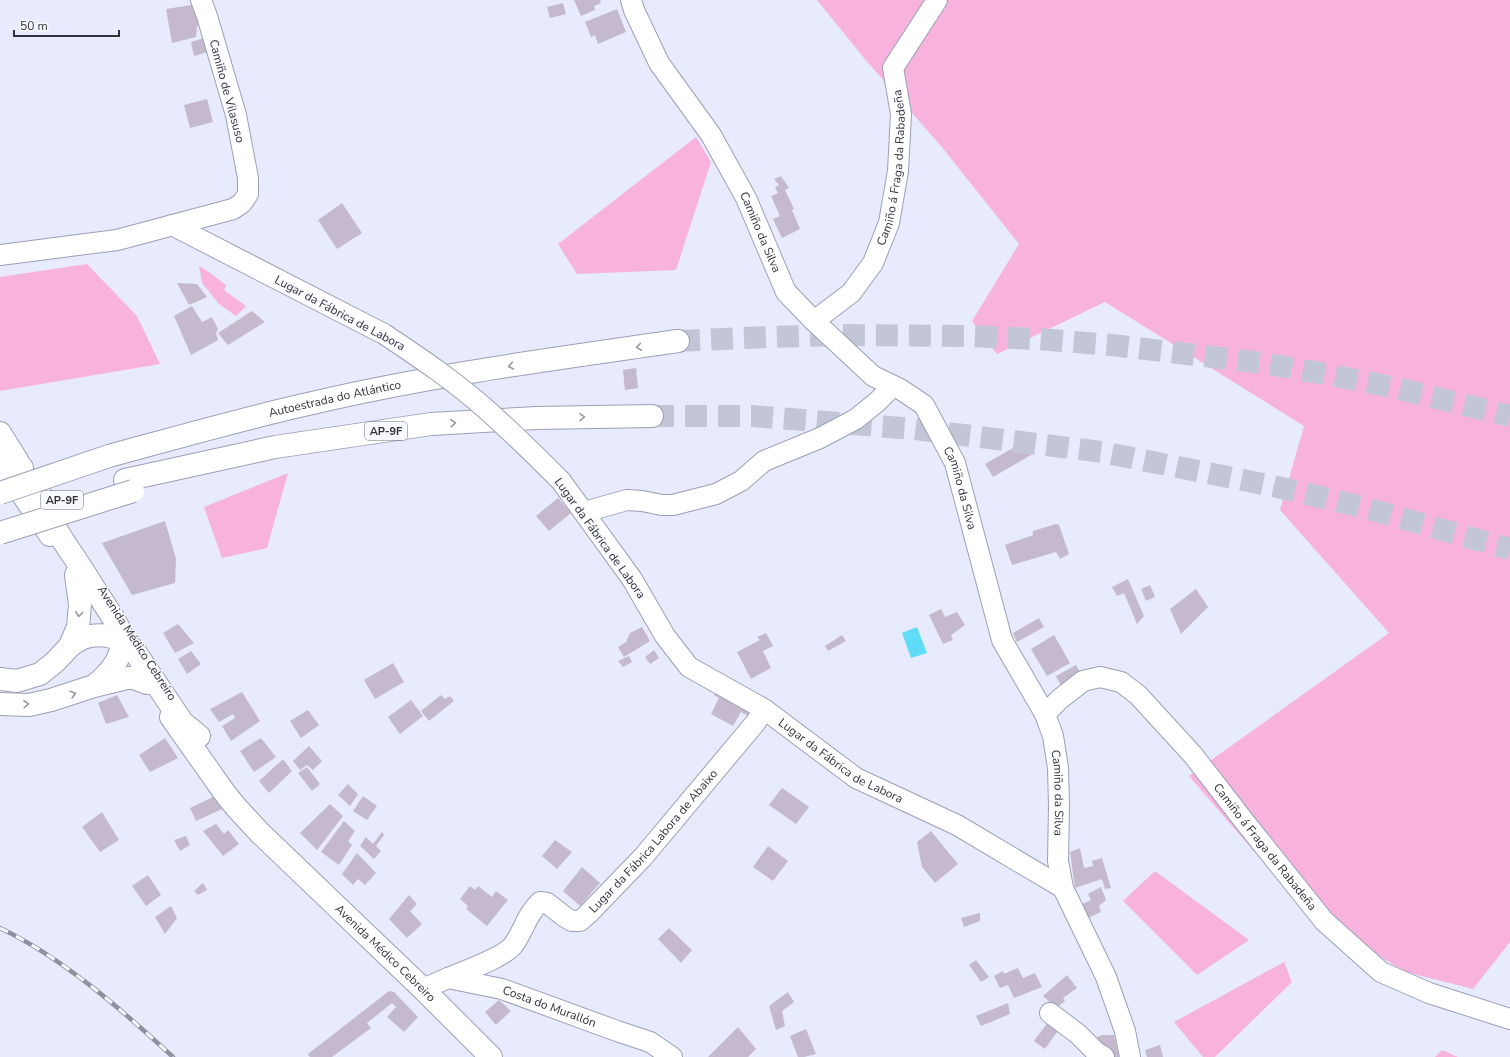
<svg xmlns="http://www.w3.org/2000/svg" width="1510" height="1057" viewBox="0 0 1510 1057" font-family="'Nunito Sans',sans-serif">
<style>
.green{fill:#f7b3de}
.water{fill:#60dcf8}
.building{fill:#c5b9ce}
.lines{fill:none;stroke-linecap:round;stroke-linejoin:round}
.highway-tunnel{stroke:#c3c6d6;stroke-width:22;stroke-dasharray:22 11;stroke-linecap:butt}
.minor-casing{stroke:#9c9fb5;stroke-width:22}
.major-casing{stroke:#9c9fb5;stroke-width:24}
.highway-casing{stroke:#9c9fb5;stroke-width:24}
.minor{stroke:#fff;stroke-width:20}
.major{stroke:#fff;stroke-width:22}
.highway{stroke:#fff;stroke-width:22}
.rail-casing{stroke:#8e919e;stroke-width:4.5}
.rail{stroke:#f8f9fd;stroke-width:3;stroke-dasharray:9;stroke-linecap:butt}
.minor-bridge-casing{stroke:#9c9fb5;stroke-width:22;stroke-linecap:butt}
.highway-bridge-casing{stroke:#9c9fb5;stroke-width:24;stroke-linecap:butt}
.minor-bridge{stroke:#fff;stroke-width:20}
.highway-bridge{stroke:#fff;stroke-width:22}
.oneway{stroke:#98999e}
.labels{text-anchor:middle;stroke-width:3;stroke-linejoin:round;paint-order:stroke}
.shield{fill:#f8f9fd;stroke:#6d6e76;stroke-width:1}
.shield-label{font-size:11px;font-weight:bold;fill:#32333c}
.street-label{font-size:12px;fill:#32333c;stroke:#f8f9fd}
</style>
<rect width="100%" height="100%" fill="#e7ebfd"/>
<path class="green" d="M817 0H1510V942L1473 989 1406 972 1308 914 1189 776 1389 633 1280 510 1304 426 1105 302 997 354 972 321 1019 244 941 146 864 58Z
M696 137 711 162 676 270 577 274 558 244Z
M87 264 137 316 160 364 0 391V277Z
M199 266 209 272 226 285 224 290 246 306 236 316 219 304 202 283Z
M288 473 267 548 222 558 204 507Z
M1155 871 1249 940 1197 975 1123 901Z
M1284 962 1292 982 1215 1057H1203L1174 1022Z
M1442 1050 1458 1057H1435Z"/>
<path class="water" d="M917 627 927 653 911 658 902 633Z"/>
<path class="building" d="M574 0H600L601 3 594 6 595 10 581 16Z
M563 3 566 14 550 18 547 7Z
M198 4 204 23 197 26 196 37 172 43 166 9Z
M617 9 626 32 598 44 595 35 591 37 585 22Z
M207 37 211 51 194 56 191 42Z
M207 99 213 122 190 128 184 105Z
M781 176 789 188 785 190 794 209 792 210 800 229 782 238 773 219 780 216 771 196 778 193 775 187 779 185 774 179Z
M342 203 362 233 337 249 318 220Z
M177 283 197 284 207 297 189 305Z
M192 306 202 322 212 317 218 329 216 333 218 340 191 355 174 316Z
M252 311 265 322 228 345 218 333Z
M636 368 638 388 625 390 623 370Z
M1023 442 1031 455 993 477 985 464Z
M558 498 571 513 549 531 536 516Z
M165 521 176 559 175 583 132 595 102 543Z
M1056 524 1059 525 1069 554 1060 559 1056 552 1012 565 1005 545 1033 535V531Z
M1128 579 1144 616 1137 624 1124 593 1117 596 1112 587Z
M1150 585 1155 597 1146 601 1141 589Z
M1196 589 1208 607 1181 634 1170 609Z
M941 609 945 617 957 612 965 625 951 635 953 640 943 644 929 615Z
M1039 618 1044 627 1017 642 1013 633Z
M178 624 194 643 175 653 163 633Z
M642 627 650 641 624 657 618 647 626 642 630 633Z
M766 633 773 646 763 651 771 668 751 679 737 652 760 640 757 637Z
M842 635 846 641 828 651 825 646Z
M1054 635 1070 663 1047 676 1031 649Z
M654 650 659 658 650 664 645 657Z
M191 651 201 664 187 674 178 659Z
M629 656 632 662 623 667 618 661Z
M393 663 404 682 375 699 364 680Z
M1076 665 1081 674 1062 688 1056 676Z
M716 690 751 709 748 716 741 712 733 726 711 714 719 698 714 695Z
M242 692 260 721 231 741 222 726 235 718 233 714 219 722 210 709Z
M117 695 129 717 106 724 98 703Z
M441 695 445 699 450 696 454 701 429 721 421 711Z
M411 700 423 716 400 734 388 717Z
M308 710 319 725 301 738 290 721Z
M165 738 178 758 150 772 139 755Z
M261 738 276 757 254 772 240 751Z
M309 746 322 761 313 770 307 765 300 770 293 761Z
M283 759 292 771 269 793 259 781Z
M307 767 320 784 312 791 298 773Z
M348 784 358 794 350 806 338 795Z
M782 788 809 807 796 824 769 805Z
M215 796 222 809 196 821 190 808Z
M363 796 377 806 367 820 353 811Z
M330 804 343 816 317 850 300 833Z
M102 812 119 840 100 852 82 827Z
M344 821 355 831 348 841 352 845 339 865 321 852Z
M216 824 224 834 228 830 239 844 223 856 203 831Z
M931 831 958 864 935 883 922 867 917 842Z
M382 832 384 835 376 846 381 851 374 859 360 846 366 837 373 844Z
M186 836 190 845 180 851 174 840Z
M555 840 572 852 557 869 542 856Z
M768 846 788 861 773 881 753 867Z
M1080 848 1084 868 1093 866 1092 861 1102 858 1111 888 1105 889 1102 879 1075 888 1070 852Z
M357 853 376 873 365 885 358 879 353 885 342 874Z
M582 867 600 883 580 906 563 891Z
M148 875 161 895 146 906 132 886Z
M203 883 207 890 198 895 194 891Z
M470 886 475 890 478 886 492 897 496 891 508 900 487 926 466 909 468 906 460 899Z
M1101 887 1106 900 1099 906 1101 912 1088 918 1082 904 1091 900 1088 894Z
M409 895 417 904 410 911 422 924 407 938 389 919Z
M171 906 177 918 165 934 155 917Z
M980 913V921L964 927 961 918Z
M669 928 692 950 681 963 658 939Z
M976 960 989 977 981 982 969 965Z
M1018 968 1023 978 1035 973 1042 987 1014 998 1008 985 1000 988 994 976 1003 971 1004 974Z
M1067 975 1077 988 1063 998 1065 1001 1056 1008 1043 996Z
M389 991 394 992 418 1017 404 1032 387 1017 396 1007 392 1003 367 1023 371 1028 332 1057H310L308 1054Z
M788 992 794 1002 782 1011 785 1026 776 1030 769 1006Z
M499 1000 511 1011 496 1025 485 1012Z
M1008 1003 1010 1014 981 1026 976 1016Z
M1051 1018 1062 1025 1045 1049 1034 1041Z
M738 1027 756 1049 748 1057H708Z
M806 1029 816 1054 804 1057H798L790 1036Z
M1102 1035H1114L1119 1057H1115L1106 1047H1103L1097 1037Z
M1160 1045 1163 1057H1147L1145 1050Z"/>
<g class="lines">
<path class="highway-tunnel" d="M678 341 769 337 838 335 967 336 1038 339 1112 345 1262 363 1325 374 1392 387 1510 416
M652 416H752L915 429 1102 452 1273 486 1362 507 1510 549"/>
<defs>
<g id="minor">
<path id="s1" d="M631 0 634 10 659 63 711 135 746 198 786 292 814 321 873 376 900 389 924 405 955 463 1002 640 1045 714 1053 736 1058 768 1059 806 1058 861 1063 888 1106 977 1125 1031 1130 1057"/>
<path d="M172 225 384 334"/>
<path d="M0 255 117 240 233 209 242 203 248 194V178L236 115 207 16 201 0"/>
<path id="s2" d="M814 321 851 293 873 263 889 223 898 171 901 114 893 68 937 0"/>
<path id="s3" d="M561 481 632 579 665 636 689 667 764 709 856 778 957 825 1063 888"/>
<path d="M584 512 627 500 642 501 662 505H673L716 494 741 481 764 461 820 438 856 419 877 402 893 386"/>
<path id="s4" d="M1045 714 1060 699 1083 681 1100 677 1121 682 1138 695 1193 755 1244 821 1324 921 1381 972 1429 993 1510 1019"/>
<path id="s5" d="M448 978C462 972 506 957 514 944 524 930 527 914 540 902L547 903 565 917 572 921H580L588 914 643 857 756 722 764 709"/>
<path id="s6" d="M423 989 448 978 502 989 617 1031 650 1042 672 1057"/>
<path d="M1050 1013 1078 1034 1096 1052 1104 1057"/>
</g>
<g id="major">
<path d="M0 433 18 462"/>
<path d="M0 461 50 535"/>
<path id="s7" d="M171 717 224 792 235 806 260 833 423 989 491 1057"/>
</g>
<g id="highway">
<path d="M0 447 13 461 22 468"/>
<path id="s8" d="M109 456C175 438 241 419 308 404 430 375 554 359 678 341"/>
<path d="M125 480 275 447 431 424 537 418 652 416"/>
<path d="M42 497C50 524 65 543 80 566 88 578 95 590 103 602 109 612 118 623 121 634 125 657 110 673 94 686"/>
<path d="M70 646C74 643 79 640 83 638 100 632 120 636 133 649L182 722 199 736"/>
<path d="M0 679 17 681 40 674 55 662 70 646 78 627 80 605 76 575"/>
<path d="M0 704 29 705 51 700 94 686 127 678H134L147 683"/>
</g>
</defs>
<use href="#minor" class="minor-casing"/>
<use href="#major" class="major-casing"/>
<use href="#highway" class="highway-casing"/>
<use href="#minor" class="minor"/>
<use href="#major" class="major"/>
<use href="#highway" class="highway"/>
<defs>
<path id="rail" d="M0 928C63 958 122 1010 173 1057"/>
</defs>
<use href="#rail" class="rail-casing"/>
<use href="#rail" class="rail"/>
<defs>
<path id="minor-bridge" d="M384 334C420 358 456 382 488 411 513 433 537 457 561 481"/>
<path id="highway-bridge" d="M0 493 109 456
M0 533 133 491"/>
</defs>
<use href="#minor-bridge" class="minor-bridge-casing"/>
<use href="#highway-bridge" class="highway-bridge-casing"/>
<use href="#minor-bridge" class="minor-bridge"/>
<use href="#highway-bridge" class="highway-bridge"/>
</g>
<defs><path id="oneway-chevron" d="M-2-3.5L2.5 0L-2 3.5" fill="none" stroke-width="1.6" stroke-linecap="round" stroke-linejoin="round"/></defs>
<g class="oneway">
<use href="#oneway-chevron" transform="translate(639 347) rotate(172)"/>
<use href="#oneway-chevron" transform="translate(511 366) rotate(170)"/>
<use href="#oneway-chevron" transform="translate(582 417) rotate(-1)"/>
<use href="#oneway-chevron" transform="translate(453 423) rotate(-4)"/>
<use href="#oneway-chevron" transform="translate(79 614) rotate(97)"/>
<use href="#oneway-chevron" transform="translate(73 694) rotate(-16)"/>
<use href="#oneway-chevron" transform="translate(26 704) rotate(-2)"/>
</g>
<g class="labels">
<g class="shield">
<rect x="365" y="422" width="42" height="18" rx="3"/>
<rect x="41" y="491" width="42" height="18" rx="3"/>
</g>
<g class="shield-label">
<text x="386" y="435">AP-9F</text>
<text x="62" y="504">AP-9F</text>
</g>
<g class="street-label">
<text transform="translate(227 91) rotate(75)" y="4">Camiño de Vilasuso</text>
<text dy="4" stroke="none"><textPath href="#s2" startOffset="182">Camiño á Fraga da Rabadeña</textPath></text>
<text dy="4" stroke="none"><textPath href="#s1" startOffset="267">Camiño da Silva</textPath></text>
<text transform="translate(340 313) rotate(28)" y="4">Lugar da Fábrica de Labora</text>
<text dy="4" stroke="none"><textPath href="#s8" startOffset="233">Autoestrada do Atlántico</textPath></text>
<text dy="4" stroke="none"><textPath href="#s1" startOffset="603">Camiño da Silva</textPath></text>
<text transform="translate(600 538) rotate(54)" y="4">Lugar da Fábrica de Labora</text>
<text transform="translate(137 643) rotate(57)" y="4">Avenida Médico Cebreiro</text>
<text dy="4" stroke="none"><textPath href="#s3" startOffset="405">Lugar da Fábrica de Labora</textPath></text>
<text dy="4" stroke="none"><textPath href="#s1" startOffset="927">Camiño da Silva</textPath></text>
<text dy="4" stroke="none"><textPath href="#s5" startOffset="279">Lugar da Fábrica Labora de Abaixo</textPath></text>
<text dy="4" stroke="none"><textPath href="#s4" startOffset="309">Camiño á Fraga da Rabadeña</textPath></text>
<text dy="4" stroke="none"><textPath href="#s7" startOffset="320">Avenida Médico Cebreiro</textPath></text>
<text dy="4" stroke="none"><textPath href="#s6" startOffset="133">Costa do Murallón</textPath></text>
</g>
</g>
<path d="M14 30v6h105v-6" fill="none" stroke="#32333c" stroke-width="2"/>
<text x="20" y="30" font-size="12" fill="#32333c" stroke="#f8f9fd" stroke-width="3" paint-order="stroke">50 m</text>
</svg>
